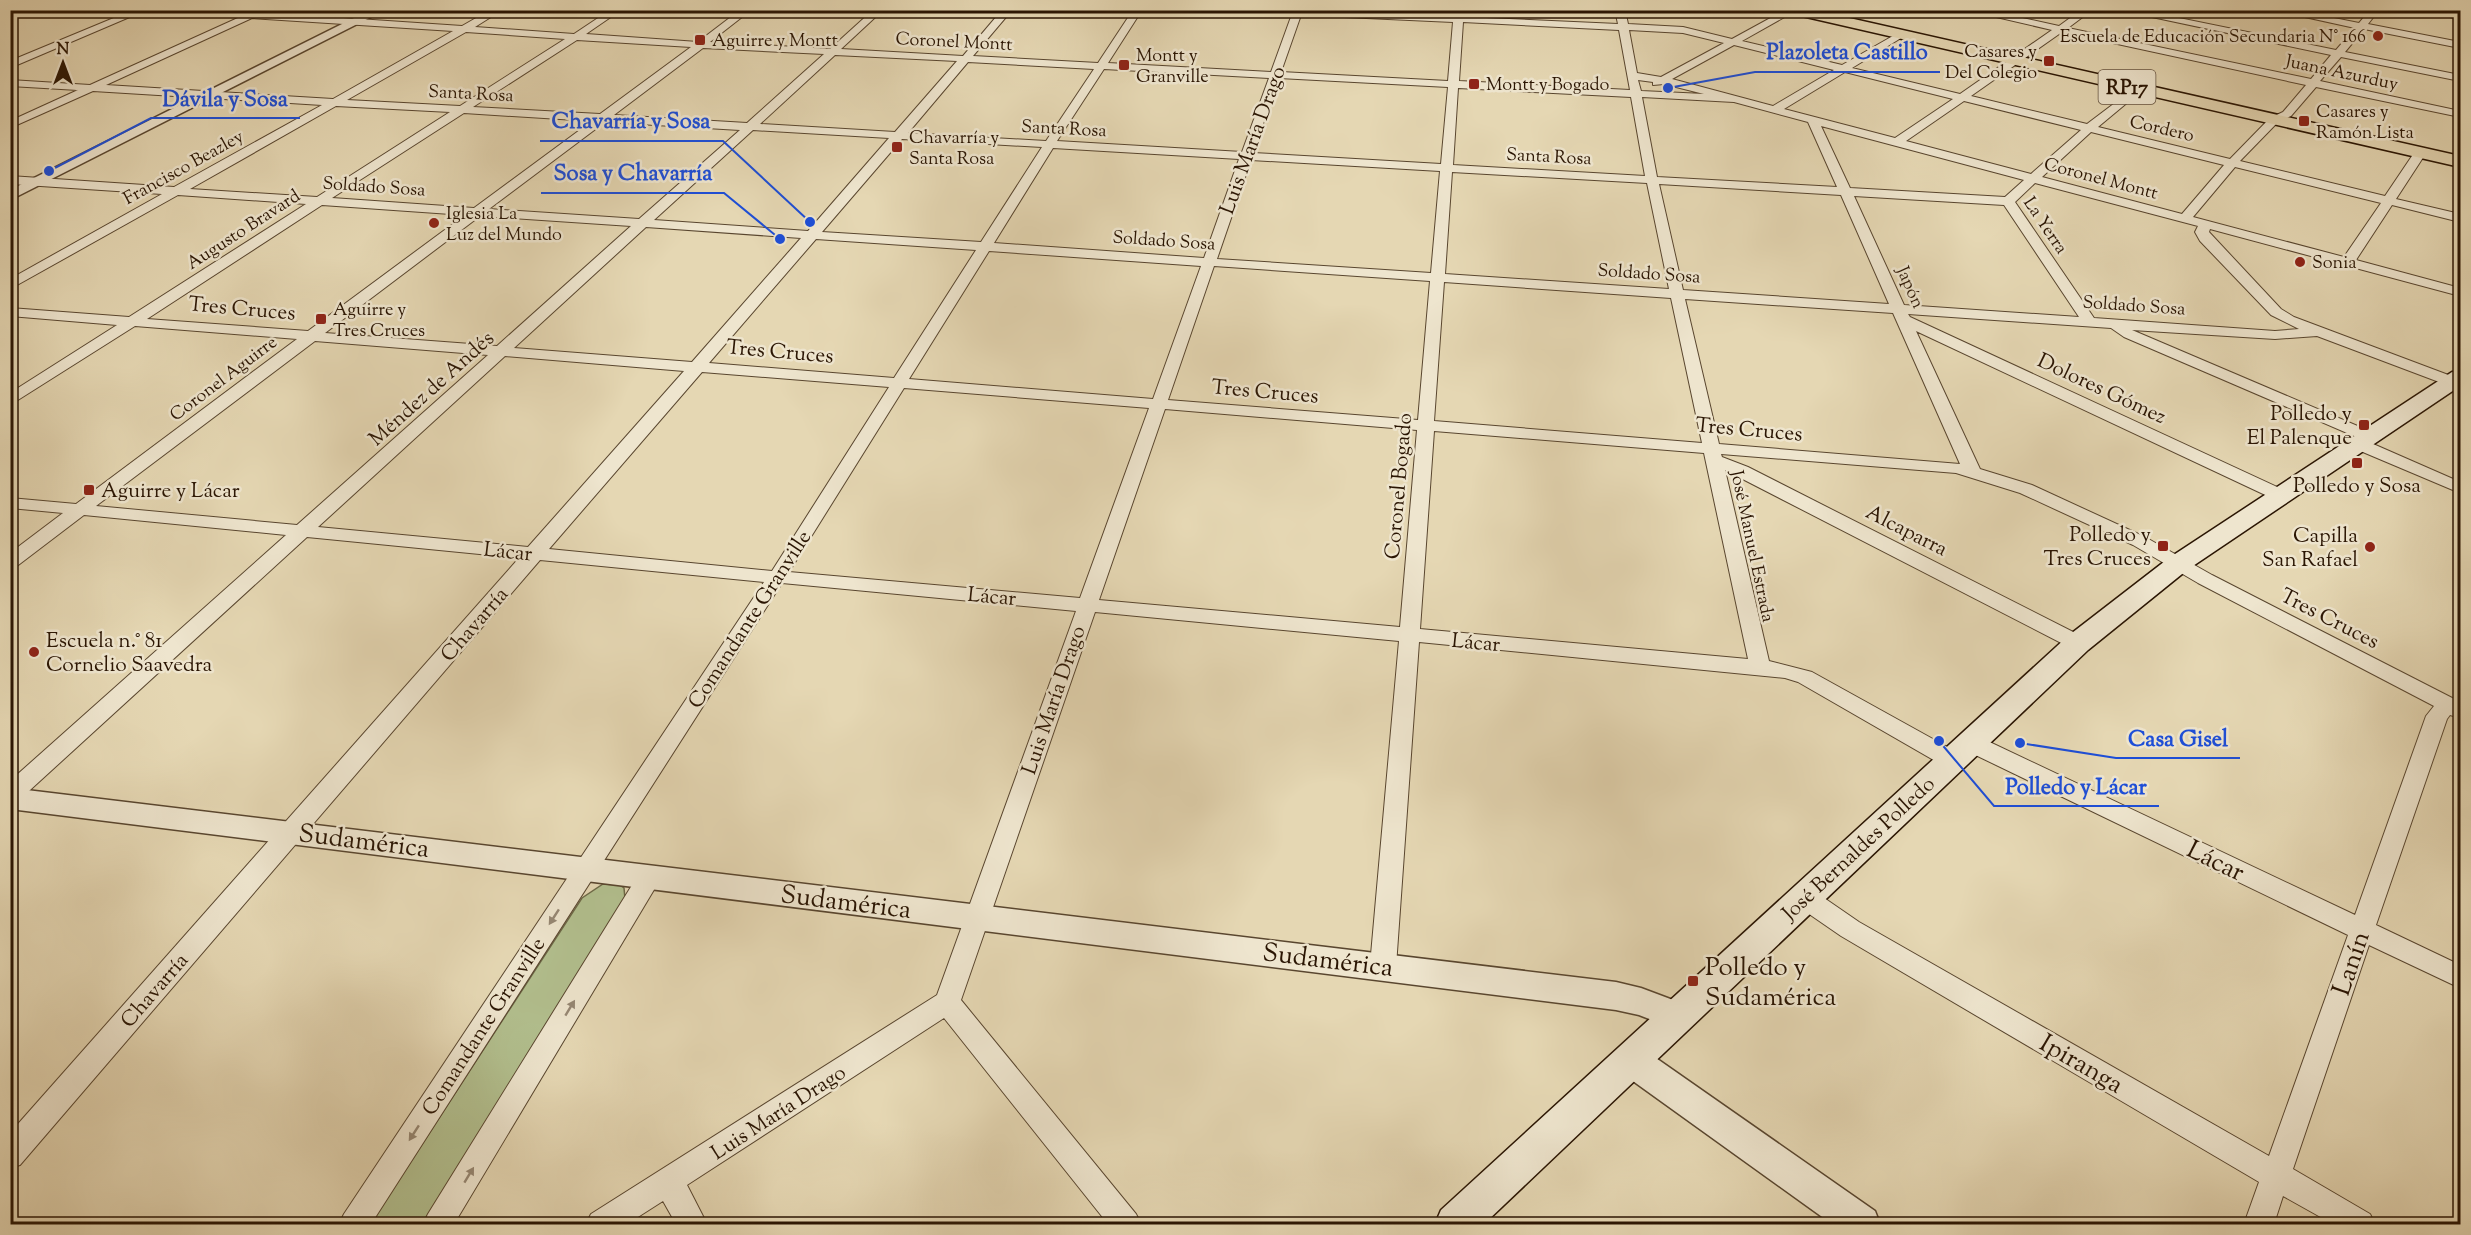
<svg xmlns="http://www.w3.org/2000/svg" width="2471" height="1235" viewBox="0 0 2471 1235" font-family="'Sorts Mill Goudy',serif">
<style>
.green{fill:#b2bf8e;stroke:#6e6a48;stroke-width:1.5}
.lines{fill:none;stroke-linecap:round;stroke-linejoin:round}
.minor-casing{stroke:#59462f;stroke-width:2}
.tertiary-casing{stroke:#59462f;stroke-width:3}
.secondary-casing{stroke:#2a1503;stroke-width:3}
.primary-casing{stroke:#2a1503;stroke-width:3}
.minor{fill:#eee5ce;fill-rule:evenodd}
.tertiary{fill:#eee5ce;fill-rule:evenodd}
.secondary{fill:#eee5ce;fill-rule:evenodd}
.primary{fill:#e5d7b3;fill-rule:evenodd}
.oneway{fill:#968773}
.poi-dot{fill:#8f2418;stroke:#eee5ce;stroke-width:2}
.labels{text-anchor:middle;stroke-width:5;stroke-linejoin:round;paint-order:stroke}
.far-poi-label{font-size:18px;fill:#2a1503;stroke:#eee5ce;text-anchor:start}
.far-street-label{font-size:18px;fill:#2a1503;stroke:#eee5ce}
.shield{fill:#eee5ce;stroke:#655340;stroke-width:1.5}
.shield-label{font-size:20px;font-weight:bold;fill:#2a1503}
.street-label{font-size:21px;fill:#2a1503;stroke:#eee5ce}
.poi-label{font-size:21px;fill:#2a1503;stroke:#eee5ce;text-anchor:end}
.near-street-label{font-size:26px;fill:#2a1503;stroke:#eee5ce}
.near-poi-label{font-size:26px;fill:#2a1503;stroke:#eee5ce;text-anchor:start}
.leader{fill:none;stroke:#1d4ed8;stroke-width:2}
.callout-dot{fill:#1d4ed8;stroke:#eee5ce;stroke-width:2}
.callout-label{font-size:22px;text-anchor:middle;font-weight:bold;fill:#1d4ed8;stroke:#eee5ce;stroke-width:5;stroke-linejoin:round;paint-order:stroke}
</style>
<rect width="100%" height="100%" fill="#e5d7b3"/>
<filter id="stains"><feTurbulence type="fractalNoise" baseFrequency=".00333" numOctaves="4"/><feColorMatrix values="0 0 0 0 .2 0 0 0 0 .09 0 0 0 0 .02 0 0 0 .5 -.17"/></filter>
<radialGradient id="worn" r=".72"><stop offset=".6" stop-color="#630" stop-opacity="0"/><stop offset="1" stop-color="#630" stop-opacity=".3"/></radialGradient>
<path class="green" d="M603 884 620 885 624 888 625 899 426 1224H370L582 898Z"/>
<g class="lines">
<defs>
<path id="minor" d="M26 10 25 12 10 18V11Z
M133 10H146L10 68V61Z
M171 10H225L462 26 490 10H502L475 27 574 34 610 10H621L586 34 698 42 740 10H751L710 42 830 49 873 10H883L841 49 963 56 1002 10H1012L973 56 1098 63 1133 10H1142L1108 63 1271 72 1292 14 1283 13 1282 10 1454 16V10H1464L1463 17 1618 24 1615 10H1625L1628 24 1683 27 1732 39 1785 10H1797L1742 41 1842 65 1898 33 1901 34V38L1852 68 1960 94 2052 30 1966 10H1986L2059 26 2081 10H2092L2068 28 2311 79 2331 55 2119 10H2140L2336 50 2355 28 2273 10H2294L2359 23 2370 10H2379L2368 24 2460 42V48L2364 29 2345 52 2460 75V81L2341 57 2320 81 2460 111V117L2316 87 2291 116 2278 122 2240 161 2385 196 2416 150H2424L2426 153 2396 199 2460 214V222L2392 205 2356 260 2460 288V296L2210 229 2209 232 2281 309 2294 317 2459 379 2460 382 2459 385H2447L2317 336 2275 339 2132 330 2374 433 2376 436 2374 439 2364 440 2460 482V493L2351 447 2349 443 2351 439H2361L2124 337 2111 328 1908 314 1910 317 2288 492 2291 496 2288 500H2276L1916 331 1980 469 2032 485 2145 537 2212 575 2460 702V718L2450 715 2447 719 2376 925 2460 965V988L2369 945 2293 1169 2370 1214 2375 1224H2333L2283 1196 2274 1224H2244L2259 1182 1841 936 1796 905 1793 898 1796 891 1805 888 1814 891 1859 922 2269 1156 2348 935 1963 749 1960 743 1963 737 1971 735 1979 737 2355 915 2426 716 2434 706 2198 583 2133 545 2020 493 1956 473 1721 454 1722 457 1748 467 2085 638 2088 643 2085 648 2078 650 2071 648 1725 470 1769 661 1812 672 1960 754 1963 760 1960 766 1952 768 1944 766 1798 682 1785 678 1419 642 1396 966 1392 974 1383 977 1374 974 1370 966 1399 641 1095 612 961 1000 1136 1214 1141 1224H1108L944 1018 687 1185 707 1224H676L663 1201 627 1224H586L591 1214 937 995 1076 611 782 583 371 1224H339L344 1214 764 582 540 560 20 1165 10 1168V1133L519 558 307 537 18 801 10 803V781L286 535 84 515 17 566 10 568V553L63 513 10 508V498L76 504 297 339 135 326 10 405V393L117 325 10 316V308L129 317 306 204 178 195 10 289V279L162 194 10 184V176L174 187 322 105 93 91 10 128V121L78 90 10 86V80L90 85 240 17 175 13ZM1301 15 1453 22 1448 81 1281 72ZM252 18 453 31 333 99 106 85ZM1463 22 1619 30 1630 90 1459 81ZM1629 30 1683 33 1724 43 1661 77 1637 73ZM466 32 565 39 460 106 347 100ZM2062 32 2306 85 2283 112 2270 118 2230 159 2098 127 2140 92 2141 90 2136 87 2087 124 1971 96ZM577 40 691 47 600 114 473 107ZM1734 45 1834 70 1773 106 1672 79ZM703 48 824 54 747 123 614 115ZM835 55 957 61 895 132 760 124ZM968 62 1094 69 1046 141 908 133ZM1104 69 1269 78 1242 152 1057 141ZM1845 72 1953 99 1895 138 1784 109ZM1279 78 1448 87 1441 164 1253 153ZM1638 80 1653 82V85L1664 84 1704 94 1641 91ZM1458 88 1631 97 1645 176 1453 165ZM1642 97 1734 102 1808 122 1837 187 1657 177ZM1964 101 2081 130 2031 174 1906 141ZM336 106 450 112 317 197 190 189ZM464 113 592 121 474 208 332 198ZM605 122 740 130 639 219 489 209ZM1821 126 2024 180 2005 197 1850 188ZM753 130 889 138 808 231 654 220ZM2091 132 2224 165 2182 214 2042 177ZM902 139 1042 147 981 242 822 232ZM1053 148 1239 159 1204 258 994 243ZM1251 160 1440 171 1431 273 1217 259ZM2235 167 2381 203 2344 257 2193 217ZM1452 172 1647 183 1669 289 1445 274ZM2035 183 2198 226 2195 232 2200 241 2271 315 2299 329 2275 331 2094 318 2015 202ZM1659 184 1841 195 1889 304 1683 290ZM1854 196 2004 205 2079 317 1904 305ZM322 205 465 215 308 331 147 319ZM480 216 631 226 497 346 325 333ZM646 227 801 238 692 362 514 348ZM816 239 976 250 894 378 709 363ZM989 251 1201 266 1153 399 909 379ZM1214 266 1430 281 1418 420 1168 400ZM1444 282 1671 298 1702 443 1434 421ZM1685 299 1893 313 1960 464 1719 444ZM315 341 488 355 297 525 96 506ZM505 356 684 371 528 547 318 527ZM702 372 889 387 772 571 549 549ZM904 388 1149 408 1080 598 789 572ZM1165 409 1417 430 1400 627 1099 600ZM1434 431 1704 453 1748 659 1420 629Z
M2425 10 2460 13V19L2429 13Z
M650 866 658 869 662 876 658 883 454 1224H423L428 1214 642 869Z"/>
<path id="tertiary" d="M370 10H385L10 200V190Z
M10 788 1616 982 1641 988 1689 1006 1694 1016 1689 1026 1678 1030 1639 1015 1616 1010 10 809Z
M1631 1045 1643 1049 1875 1211 1880 1224H1832L1619 1071 1614 1060 1619 1049Z"/>
<path id="secondary" d="M2460 371V386L2187 570 2088 650 1484 1224H1435L1441 1210 2068 636 2169 558 2452 372Z"/>
<path id="primary" d="M1786 10H1814L2460 156V167L1793 14Z"/>
</defs>
<use href="#minor" class="minor-casing"/>
<use href="#tertiary" class="tertiary-casing"/>
<use href="#secondary" class="secondary-casing"/>
<use href="#primary" class="primary-casing"/>
<use href="#minor" class="minor"/>
<use href="#tertiary" class="tertiary"/>
<use href="#secondary" class="secondary"/>
<use href="#primary" class="primary"/>
</g>
<defs><path id="oneway-solid" d="M-6-.8H1V-3.2L6.5 0L1 3.2V.8H-6Z" transform="scale(1.5)"/></defs>
<g class="oneway">
<use href="#oneway-solid" transform="translate(554 917) rotate(123)"/>
<use href="#oneway-solid" transform="translate(570 1008) rotate(-59)"/>
<use href="#oneway-solid" transform="translate(414 1133) rotate(123)"/>
<use href="#oneway-solid" transform="translate(469 1175) rotate(-59)"/>
</g>
<g class="poi-dot">
<circle cx="2378" cy="36" r="6"/>
<rect x="694" y="34" width="12" height="12" rx="3"/>
<rect x="2043" y="55" width="12" height="12" rx="3"/>
<rect x="1118" y="59" width="12" height="12" rx="3"/>
<rect x="1468" y="78" width="12" height="12" rx="3"/>
<rect x="2298" y="115" width="12" height="12" rx="3"/>
<rect x="891" y="141" width="12" height="12" rx="3"/>
<circle cx="434" cy="223" r="6"/>
<circle cx="2300" cy="262" r="6"/>
<rect x="315" y="313" width="12" height="12" rx="3"/>
<rect x="2358" y="419" width="12" height="12" rx="3"/>
<rect x="2351" y="457" width="12" height="12" rx="3"/>
<rect x="83" y="484" width="12" height="12" rx="3"/>
<rect x="2157" y="540" width="12" height="12" rx="3"/>
<circle cx="2370" cy="547" r="6"/>
<circle cx="34" cy="652" r="6"/>
<rect x="1687" y="975" width="12" height="12" rx="3"/>
</g>
<g class="labels">
<g class="far-poi-label">
<text x="2366" y="42" text-anchor="end">Escuela de Educación Secundaria N° 166</text>
<text x="712" y="46">Aguirre y Montt</text>
<text x="2037" y="57" text-anchor="end">Casares y<tspan x="2037" dy="21">Del Colegio</tspan></text>
<text x="1136" y="61">Montt y<tspan x="1136" dy="21">Granville</tspan></text>
<text x="1486" y="90">Montt y Bogado</text>
<text x="2316" y="117">Casares y<tspan x="2316" dy="21">Ramón Lista</tspan></text>
<text x="909" y="143">Chavarría y<tspan x="909" dy="21">Santa Rosa</tspan></text>
<text x="446" y="219">Iglesia La<tspan x="446" dy="21">Luz del Mundo</tspan></text>
<text x="2312" y="268">Sonia</text>
<text x="333" y="315">Aguirre y<tspan x="333" dy="21">Tres Cruces</tspan></text>
</g>
<g class="far-street-label">
<text transform="translate(954 41) rotate(3)" y="6">Coronel Montt</text>
<text transform="translate(2342 72) rotate(12)" y="6">Juana Azurduy</text>
<text transform="translate(471 93) rotate(3)" y="6">Santa Rosa</text>
<text transform="translate(1064 128) rotate(3)" y="6">Santa Rosa</text>
<text transform="translate(2162 128) rotate(13)" y="6">Cordero</text>
<text transform="translate(1549 156) rotate(3)" y="6">Santa Rosa</text>
<text transform="translate(183 167) rotate(-29)" y="6">Francisco Beazley</text>
<text transform="translate(2101 178) rotate(15)" y="6">Coronel Montt</text>
<text transform="translate(374 186) rotate(4)" y="6">Soldado Sosa</text>
<text transform="translate(2046 225) rotate(56)" y="6">La Yerra</text>
<text transform="translate(243 229) rotate(-33)" y="6">Augusto Bravard</text>
<text transform="translate(1164 240) rotate(4)" y="6">Soldado Sosa</text>
<text transform="translate(1649 273) rotate(4)" y="6">Soldado Sosa</text>
<text transform="translate(1911 287) rotate(66)" y="6">Japón</text>
<text transform="translate(2134 305) rotate(4)" y="6">Soldado Sosa</text>
<text transform="translate(223 378) rotate(-37)" y="6">Coronel Aguirre</text>
<text transform="translate(1753 546) rotate(78)" y="6">José Manuel Estrada</text>
</g>
<rect class="shield" x="2098.5" y="70" width="57" height="34" rx="4.5"/>
<g class="shield-label">
<text x="2127" y="94">RP17</text>
</g>
<g class="street-label">
<text transform="translate(1252 140) rotate(-70)" y="7">Luis María Drago</text>
<text transform="translate(242 308) rotate(5)" y="7">Tres Cruces</text>
<text transform="translate(780 351) rotate(5)" y="7">Tres Cruces</text>
<text transform="translate(431 388) rotate(-42)" y="7">Méndez de Andés</text>
<text transform="translate(2102 388) rotate(25)" y="7">Dolores Gómez</text>
<text transform="translate(1265 391) rotate(5)" y="7">Tres Cruces</text>
<text transform="translate(1749 429) rotate(5)" y="7">Tres Cruces</text>
<text transform="translate(1398 486) rotate(-85)" y="7">Coronel Bogado</text>
<text transform="translate(1907 530) rotate(27)" y="7">Alcaparra</text>
<text transform="translate(508 551) rotate(6)" y="7">Lácar</text>
<text transform="translate(992 596) rotate(5)" y="7">Lácar</text>
<text transform="translate(2330 618) rotate(27)" y="7">Tres Cruces</text>
<text transform="translate(749 619) rotate(-57)" y="7">Comandante Granville</text>
<text transform="translate(474 624) rotate(-49)" y="7">Chavarría</text>
<text transform="translate(1476 642) rotate(5)" y="7">Lácar</text>
<text transform="translate(1053 700) rotate(-71)" y="7">Luis María Drago</text>
<text transform="translate(1858 848) rotate(-43)" y="7">José Bernaldes Polledo</text>
<text transform="translate(154 990) rotate(-49)" y="7">Chavarría</text>
<text transform="translate(483 1026) rotate(-57)" y="7">Comandante Granville</text>
<text transform="translate(778 1112) rotate(-33)" y="7">Luis María Drago</text>
</g>
<g class="poi-label">
<text x="2352" y="420">Polledo y<tspan x="2352" dy="24">El Palenque</tspan></text>
<text x="2357" y="492" text-anchor="middle">Polledo y Sosa</text>
<text x="101" y="497" text-anchor="start">Aguirre y Lácar</text>
<text x="2151" y="541">Polledo y<tspan x="2151" dy="24">Tres Cruces</tspan></text>
<text x="2358" y="542">Capilla<tspan x="2358" dy="24">San Rafael</tspan></text>
<text x="46" y="647" text-anchor="start">Escuela n.° 81<tspan x="46" dy="24">Cornelio Saavedra</tspan></text>
</g>
<g class="near-street-label">
<text transform="translate(364 840) rotate(7)" y="9">Sudamérica</text>
<text transform="translate(2216 860) rotate(26)" y="9">Lácar</text>
<text transform="translate(846 901) rotate(7)" y="9">Sudamérica</text>
<text transform="translate(1328 959) rotate(7)" y="9">Sudamérica</text>
<text transform="translate(2350 963) rotate(-71)" y="9">Lanín</text>
<text transform="translate(2082 1063) rotate(30)" y="9">Ipiranga</text>
</g>
<g class="near-poi-label">
<text x="1705" y="975">Polledo y<tspan x="1705" dy="30">Sudamérica</tspan></text>
</g>
</g>
<path class="leader" d="M1668 88L1755 72H1940M49 171L151 118H300M810 222L723 141H540M780 239L724 193H541M2020 743L2116 758H2240M1939 741L1994 806H2159"/>
<g class="callout-dot">
<circle cx="1668" cy="88" r="6"/>
<circle cx="49" cy="171" r="6"/>
<circle cx="810" cy="222" r="6"/>
<circle cx="780" cy="239" r="6"/>
<circle cx="2020" cy="743" r="6"/>
<circle cx="1939" cy="741" r="6"/>
</g>
<g class="callout-label">
<text x="1847" y="59">Plazoleta Castillo</text>
<text x="225" y="106">Dávila y Sosa</text>
<text x="631" y="128">Chavarría y Sosa</text>
<text x="633" y="180">Sosa y Chavarría</text>
<text x="2178" y="746">Casa Gisel</text>
<text x="2076" y="794">Polledo y Lácar</text>
</g>
<rect width="2471" height="1235" fill="none" stroke="#e5d7b3" stroke-width="36"/>
<rect x="12" y="12" width="2447" height="1211" fill="none" stroke="#2a1503" stroke-width="3"/>
<rect x="18" y="18" width="2435" height="1199" fill="none" stroke="#2a1503" stroke-width="1.5"/>
<g transform="translate(63 63)" stroke="#eee5ce" stroke-width="4.5" paint-order="stroke">
<path d="M0-4.5L10 22L0 15L-10 22Z" fill="#2a1503"/>
<text y="-9" font-size="16" font-weight="bold" text-anchor="middle" fill="#2a1503">N</text>
</g>
<rect width="100%" height="100%" filter="url(#stains)"/>
<rect width="100%" height="100%" fill="url(#worn)"/>
</svg>
